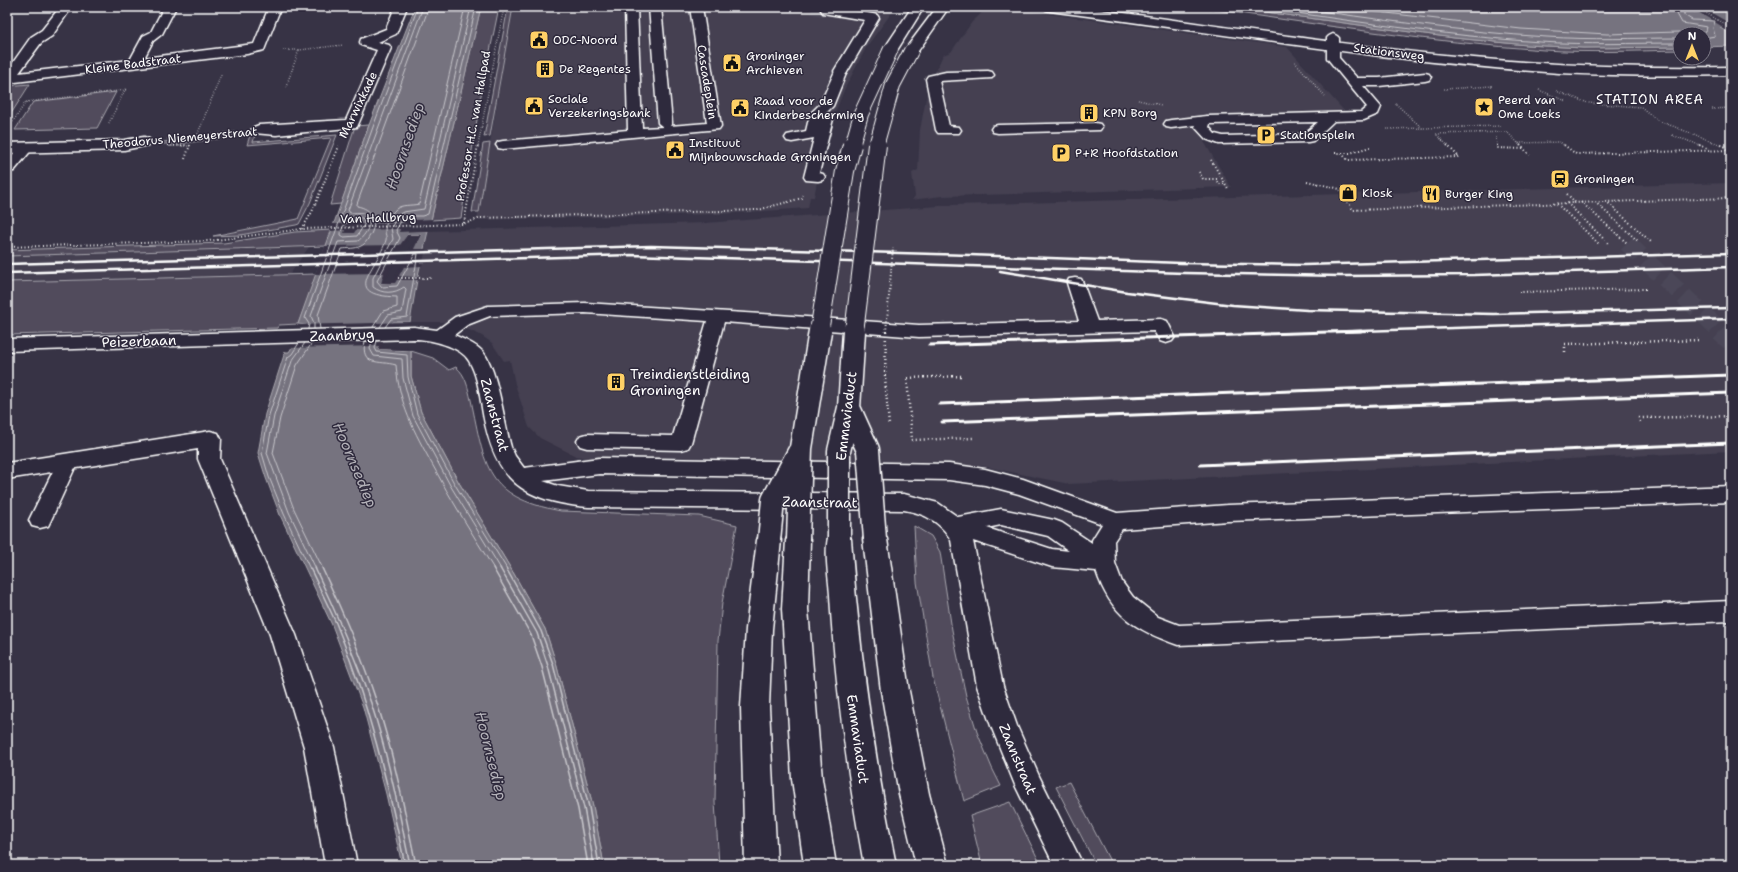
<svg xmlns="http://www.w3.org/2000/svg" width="1738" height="872" viewBox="0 0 1738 872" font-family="'Shantell Sans',sans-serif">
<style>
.built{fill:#444051}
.green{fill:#514c5c;stroke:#a8a6ae}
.water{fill:#76737f;stroke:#adabb2;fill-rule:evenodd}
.pier{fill:#373345;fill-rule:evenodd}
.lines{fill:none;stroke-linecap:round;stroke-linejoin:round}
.shore-far1{stroke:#c8c7cc;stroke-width:1}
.shore{stroke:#c8c7cc;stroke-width:1.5}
.pedestrian-tunnel-far1{stroke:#4b4758;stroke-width:18;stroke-dasharray:18 8;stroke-linecap:butt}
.pedestrian-tunnel{stroke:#4b4758;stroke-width:22;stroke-dasharray:22 11;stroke-linecap:butt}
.minor-tunnel{stroke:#4b4758;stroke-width:14;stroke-dasharray:14 7;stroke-linecap:butt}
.service-casing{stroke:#fff;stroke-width:3}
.minor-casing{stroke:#fff;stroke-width:3}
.secondary-casing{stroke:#fff;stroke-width:3}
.path-far2{stroke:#fff;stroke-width:1.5;stroke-dasharray:0.5 2;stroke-linecap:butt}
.path-far1{stroke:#fff;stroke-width:2;stroke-dasharray:1 2.5;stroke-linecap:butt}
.path{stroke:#fff;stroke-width:2.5;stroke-dasharray:1 3;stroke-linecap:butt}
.service{fill:#2f2a3d;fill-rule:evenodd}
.minor{fill:#2f2a3d;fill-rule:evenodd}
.secondary{fill:#2f2a3d;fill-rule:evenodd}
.rail-far1{stroke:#fff;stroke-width:2.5}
.rail{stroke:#fff;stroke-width:3}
.secondary-bridge-far2-casing{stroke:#fff;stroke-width:16;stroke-linecap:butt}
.secondary-bridge-far1-casing{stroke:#fff;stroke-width:20;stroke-linecap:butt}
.secondary-bridge-casing{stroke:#fff;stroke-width:25;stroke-linecap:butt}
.path-bridge-far1{stroke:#fff;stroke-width:2;stroke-dasharray:1 2.5;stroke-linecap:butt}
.path-bridge{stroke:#fff;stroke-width:2.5;stroke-dasharray:1 3;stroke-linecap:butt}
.secondary-bridge-far2{stroke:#2f2a3d;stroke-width:14}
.secondary-bridge-far1{stroke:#2f2a3d;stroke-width:18}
.secondary-bridge{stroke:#2f2a3d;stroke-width:22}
.labels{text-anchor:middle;stroke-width:3;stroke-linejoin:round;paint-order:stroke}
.far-poi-label{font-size:12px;fill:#fff;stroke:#2f2a3d;text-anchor:start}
.far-street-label{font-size:12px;fill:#fff;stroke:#2f2a3d}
.far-neighbourhood-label{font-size:13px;letter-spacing:1px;fill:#fff;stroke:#2f2a3d}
.street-label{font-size:14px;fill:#fff;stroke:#2f2a3d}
.poi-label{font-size:14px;fill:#fff;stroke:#2f2a3d;text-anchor:start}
.water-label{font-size:15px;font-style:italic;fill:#b4b2b9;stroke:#2f2a3d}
</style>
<rect width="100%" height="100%" fill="#373345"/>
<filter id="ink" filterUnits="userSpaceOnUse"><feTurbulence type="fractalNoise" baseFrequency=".025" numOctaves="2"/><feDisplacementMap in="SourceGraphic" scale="8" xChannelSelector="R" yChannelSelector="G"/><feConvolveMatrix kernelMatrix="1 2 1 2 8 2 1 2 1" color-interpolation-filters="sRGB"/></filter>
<g filter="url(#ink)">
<path class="built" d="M513 7H896L867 46 845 88 832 120 818 177 814 197H810L808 208 722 214 477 220Z
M988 7H998L1287 47 1345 112 1197 116 1191 120 1231 187 982 195 942 196 912 200 915 196 912 173 918 170 920 130 926 98 932 79 943 55 951 52 972 22Z
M1731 183V451L1069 484 982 466 908 463 591 459 576 456 540 438 529 427 515 384 510 360 504 361 492 343 482 336 458 325 443 322H410L417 280 428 231 705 223 953 205Z
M309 247 290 274 7 282V256Z"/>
<path class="green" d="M481 7H499L481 95 461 218 431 220Z
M508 7H513L490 136 484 137Z
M1195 7H1228L1454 38 1527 45 1583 48 1680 47V50C1635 51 1589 53 1544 50 1427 42 1311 23 1195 7Z
M30 84 7 120V86Z
M116 92 97 128 15 130 33 102Z
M369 125 341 204 330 205 355 126Z
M256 132 253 142 337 135 310 203 299 224 296 225 240 235 213 236 298 219 331 138 247 145 250 135 185 143 143 145 205 136Z
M490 143 479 212H472L483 144Z
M332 230 327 246 7 256V250L224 243 295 232Z
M317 274 298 324 279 325 277 328 7 335V282Z
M411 351 433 358 449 370 456 367C466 375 468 388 471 400 485 466 485 497 561 511L699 516 737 525 722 603 718 641 715 802 719 865H604L593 806 556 663 545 629 514 574 458 481 421 412 411 376Z
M914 526 931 536 940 552 952 630 966 696 977 732 992 768 1001 786 964 801 933 678 917 582Z
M1069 782 1112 865H1096L1056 787Z
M1010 802 1041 865H982L970 816Z"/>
<path class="water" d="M415 7H481L431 220H406L400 231H428L417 280 410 322H393L378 349 411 351V376L421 412 458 481 514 574 545 629 556 663 593 806 604 865H402L386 794 363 707 332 625 280 515 266 478 258 453 265 414 285 352H289L306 325 298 324 369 125ZM407 235H421L395 282 381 283Z
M1228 7H1690L1694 9V12L1709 9 1701 7H1731V27L1720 28 1731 34V46L1704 47V34H1680V47L1583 48 1527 45 1454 38Z"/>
<path class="pier" d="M1690 7H1694L1696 10H1702L1699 7H1701L1714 11 1710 12 1731 24V29H1727L1731 32V34L1720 27H1723L1698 12 1689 9H1693Z
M433 219 431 222H407L403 230 429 229 430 231 399 232 400 229 356 230 354 233H344L345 230 330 231 332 224H349L351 222H361V224L404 223 406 220Z
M407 235H421L414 249H426L422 266 404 267 399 276 420 277 419 280H397L395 283H381L384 273 315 274 325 246 400 245ZM408 237H417L394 281H384Z
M412 322 410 324H394L381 347 408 348 407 350 378 349 379 346 289 348 303 326H297L296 325Z"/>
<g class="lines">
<path class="shore-far1" d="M1254 7C1349 20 1444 36 1540 42 1587 45 1633 43 1680 43
M1291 7C1376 19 1461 32 1547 37 1591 40 1635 38 1680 38
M1336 7 1521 29 1607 34 1679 32 1686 34
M1677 7V14L1682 23 1707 27 1706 31 1697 34
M1684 7V15L1692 20 1715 21 1713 28 1715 36 1704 38
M351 218H362L364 220V225L357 236 344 237 341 235C341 228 345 222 351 218Z
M373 327 383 311 397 307V297C339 295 378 268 386 240 387 237 385 234 385 231 385 224 390 214 396 209 402 204 411 206 419 204L465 7
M380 327 388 315 402 312 406 289 404 287C394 294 382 294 373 287V278L393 239 391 228 398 215 403 212 424 209 471 7
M385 327 391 319 407 317 418 254H415L397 286 382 287 377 281 400 238 396 230 400 223 406 216H422L428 214 476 7
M308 329 309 324 305 318 373 127 418 7
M314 329V323L311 316 338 242 358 241C365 236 377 219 363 213 359 212 354 213 350 213L348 210 423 7
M320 329 318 315 342 249C348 248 355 249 361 246 366 244 368 238 371 234 378 219 372 209 357 206V204L429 7
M365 341C360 367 379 360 396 365 399 404 414 431 432 464 451 500 473 535 494 569
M372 341 370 349 374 356 402 359 403 378 413 416 450 485 501 569
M377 341 375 348 377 352 407 355 408 377 417 414 454 483 507 569
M299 343 292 354 288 357 269 415 262 453 269 477 284 514 310 569
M305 343 292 361 274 416 267 453 289 512 316 569
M312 343 297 365 280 418 273 453 294 509 323 569"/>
<path class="shore" d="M310 568C319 587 328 605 336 623 368 701 388 783 405 865
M315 568C336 612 355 657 371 703 388 755 399 811 410 865
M322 568C343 612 362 657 377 703 394 756 405 811 416 865
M493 568 531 635 542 667 578 809 588 865
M500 568 537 633 548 666 584 808 594 865
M506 568 541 631 553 664 589 807 599 865"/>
<path class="pedestrian-tunnel-far1" d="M1627 243 1722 332"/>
<path class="pedestrian-tunnel" d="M1721 331 1731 340"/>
<path class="minor-tunnel" d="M812 7 827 10"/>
<defs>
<path id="service" d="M625 7H637L642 128 663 127 658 123 649 7H661L672 123 670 126 707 123 690 7H702L721 126 719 129 503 149 498 148 496 145 498 142 503 141 628 130Z
M1333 34 1337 36 1339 38V58L1357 78H1379L1425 73 1429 74 1431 77 1429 80 1425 81 1379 86H1363L1381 107 1378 114 1364 120 1334 121 1313 141 1308 142 1219 144 1206 139 1195 127 1196 125 1171 128 1166 127 1164 124 1166 121 1171 120 1207 116 1361 112 1367 107 1327 58V38L1329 36ZM1318 122 1304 134 1223 136 1215 134 1209 127 1210 124Z
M841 67 845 68 847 71 833 106 823 116H831L833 119 819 173 823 174 825 177 823 180 818 181 806 180 804 177 814 138 792 142 787 141 785 138 787 135 806 131 810 114 820 104 835 71 837 68Z
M988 71 992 72 994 75 992 78 939 81 949 126 959 127 961 130 959 133H938L936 130 926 79 928 76 946 72Z
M1095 123 1100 124 1102 127 1100 130 998 133 993 132 991 129 993 126 998 125Z
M26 144 31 145 33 148 14 171 7 172V161L21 145Z
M1075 278 1081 279 1083 283 1097 321 1161 319 1167 321 1175 337 1172 341 1166 343 1160 341 1154 331 919 337 724 322 691 443 688 448 681 450 587 448 580 446 577 441 580 436 587 434 673 436 707 321 585 313 490 316 467 325 454 335C463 339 476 344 483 352 498 370 504 423 511 447L515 456 524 468 599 458 949 464 985 469 1023 479 1117 513 1228 505 1731 486V502L1228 521 1122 529 1114 541 1115 563 1122 582 1133 597 1158 617 1179 625 1731 601V621L1178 645C1136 630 1111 616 1096 571L1052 567 973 541 1003 686 1017 726 1039 776 1083 865H1054L1015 785 991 726 977 686 951 540C941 522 924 513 904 510L588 507C522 501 495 480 483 414 480 397 478 376 469 361 461 346 429 339 414 339L7 351V339L414 327 437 330 455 317 488 306 585 303 778 315 919 325 1079 321 1067 283 1069 279ZM599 474 949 480 985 485 1019 494 1102 524 1092 540V543L1062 523 1054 520 1001 509 958 517 938 503 904 494 588 491 558 486 543 481ZM1001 525 1048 536 1069 551 1052 549 987 528Z
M68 454 75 456 78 461 51 520 48 526 40 528 32 526 29 520 58 461 61 456Z"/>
<path id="minor" d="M60 7H72L52 36 41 43 19 73 130 60 143 36 151 32 164 7H176L162 34 153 41 144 58 254 44 269 7H281L264 50 247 54 7 83V71L31 37 42 30Z
M395 7H407L396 34 378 42 389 45 391 48 357 127 276 135 254 133 251 130 254 127 259 125 346 120 377 50 361 45 360 42 361 39 386 29Z
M823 7H831L873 14 877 15 879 18 846 74H836L834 71 865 20 823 13 821 10Z
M144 137 149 139 152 142 149 145 124 150 7 153V143L124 140Z
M210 431 218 433 221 439 220 459 296 635 334 747 357 865H325L304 747 270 635 198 459V449L7 479V463Z"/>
<path id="secondary" d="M912 7H924L896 52H886L884 49Z
M937 7H949L916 54H906L904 51Z
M1044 7H1078C1210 24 1342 46 1474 58 1560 66 1645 68 1731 67V75C1674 76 1616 76 1559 73 1388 62 1219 33 1050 11L1046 10Z
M839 529 848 532 851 539C859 649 874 757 896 865H864C848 776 835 686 830 595 829 578 823 546 830 532Z
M875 529 884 532 887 539 909 691 929 794 948 865H916L899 794 881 691 863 539 866 532Z
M769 530 778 533 781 540 772 629 769 707 777 865H745L741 707 746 629 757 540 760 533Z
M798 530 807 533 810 540 808 609 822 779 836 865H804L792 779 782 609 786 540 789 533Z"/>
</defs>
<use href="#service" class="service-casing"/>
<use href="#minor" class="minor-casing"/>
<use href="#secondary" class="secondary-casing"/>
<path class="path-far2" d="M1696 7 1731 28
M283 50H299L286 87
M299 50 343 45
M1295 62 1325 96
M1444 89 1492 86
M1539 90 1566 101
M1556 91 1588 103 1641 107 1657 120 1724 146
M1138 100 1161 105
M26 102 126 90
M1396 104 1422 128
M1712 109 1731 108
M109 123 126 88
M10 126 26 102
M1387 129 1500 126
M1672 135 1702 146
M197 136 221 75
M1496 137 1497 146
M167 139 235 132
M167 146H190
M478 146 504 7
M1448 146 1436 134 1507 132 1518 143
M1521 146 1518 143 1560 142 1565 146"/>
<path class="path-far1" d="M1497 145V148L1523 149
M1520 145 1530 155
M1564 145 1576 154 1731 150
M1699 145 1712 150
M1721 145 1731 149
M167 146 188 145
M1335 153H1350L1370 147
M1342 153 1347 160 1459 157 1447 145
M185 159 190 145
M1211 160 1229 190
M1199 172 1203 179H1217L1219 184H1225
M1307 181 1340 189 1353 210 1731 198
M1567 194 1575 202
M1606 201 1651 242
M1581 202 1627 243
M1595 202 1639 242
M1567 203 1609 244
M1557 204 1599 244
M464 223 478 145
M302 229 312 212 339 146
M7 247 208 241 302 229 464 224 481 218 758 210 802 198 803 195
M398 278H433
M1519 292 1646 289"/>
<path class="path" d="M1565 352V344L1699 340
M961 376 907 378 912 440 973 438
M1640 422 1639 418 1731 416"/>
<use href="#service" class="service"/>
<use href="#minor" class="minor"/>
<use href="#secondary" class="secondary"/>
<path class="rail-far1" d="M7 264 651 246 970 255 1181 263 1304 265 1731 253
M1000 271 1127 292 1233 305 1307 310 1494 314 1731 308
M7 273 631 255 1184 273 1341 276 1474 275 1731 267
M1330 332 1731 319"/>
<path class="rail" d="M929 345 1361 331
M939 404 1731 375
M942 422 1731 393
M1200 465 1731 443"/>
<defs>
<path id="secondary-bridge-far2" d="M852 146 861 114 891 49
M876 146 893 85 911 51"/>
<path id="secondary-bridge-far1" d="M819 332 845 171 852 145
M854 332 877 145"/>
<path id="secondary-bridge" d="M849 408 868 450 875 539
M839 539V451L849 408 854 331
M769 540 773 500 799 452
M798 540 801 448 820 331"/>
</defs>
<use href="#secondary-bridge-far2" class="secondary-bridge-far2-casing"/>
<use href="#secondary-bridge-far1" class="secondary-bridge-far1-casing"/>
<use href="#secondary-bridge" class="secondary-bridge-casing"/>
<path class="path-bridge-far1" d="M886 332 893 248"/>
<path class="path-bridge" d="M886 331 885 378 889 425"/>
<use href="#secondary-bridge-far2" class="secondary-bridge-far2"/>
<use href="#secondary-bridge-far1" class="secondary-bridge-far1"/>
<use href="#secondary-bridge" class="secondary-bridge"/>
</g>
</g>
<defs>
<symbol id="civic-square" viewBox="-11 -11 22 22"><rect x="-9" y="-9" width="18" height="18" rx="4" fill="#ffd166" stroke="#2f2a3d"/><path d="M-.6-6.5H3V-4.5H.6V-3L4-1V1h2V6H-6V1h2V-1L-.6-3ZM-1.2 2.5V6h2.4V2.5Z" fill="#111"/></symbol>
<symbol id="building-square" viewBox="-11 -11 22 22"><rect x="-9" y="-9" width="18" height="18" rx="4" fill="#ffd166" stroke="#2f2a3d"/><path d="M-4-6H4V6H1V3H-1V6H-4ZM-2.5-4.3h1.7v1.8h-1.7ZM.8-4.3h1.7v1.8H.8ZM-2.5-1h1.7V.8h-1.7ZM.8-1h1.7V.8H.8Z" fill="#111"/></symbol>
<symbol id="sight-square" viewBox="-11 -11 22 22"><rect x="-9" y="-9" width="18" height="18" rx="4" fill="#ffd166" stroke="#2f2a3d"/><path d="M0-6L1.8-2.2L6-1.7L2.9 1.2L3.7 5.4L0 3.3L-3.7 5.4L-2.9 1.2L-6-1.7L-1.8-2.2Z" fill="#111"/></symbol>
<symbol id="parking-square" viewBox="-11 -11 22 22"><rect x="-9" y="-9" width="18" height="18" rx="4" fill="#ffd166" stroke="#2f2a3d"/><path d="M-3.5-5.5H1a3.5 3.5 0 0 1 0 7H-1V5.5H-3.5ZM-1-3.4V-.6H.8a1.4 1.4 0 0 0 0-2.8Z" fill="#111"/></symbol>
<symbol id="station-square" viewBox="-11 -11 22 22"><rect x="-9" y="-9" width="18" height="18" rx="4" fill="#ffd166" stroke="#2f2a3d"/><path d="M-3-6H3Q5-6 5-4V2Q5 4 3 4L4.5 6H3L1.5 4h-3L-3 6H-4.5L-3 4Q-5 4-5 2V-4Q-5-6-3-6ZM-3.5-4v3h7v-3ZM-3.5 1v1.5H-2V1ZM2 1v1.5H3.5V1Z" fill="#111"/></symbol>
<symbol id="shop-square" viewBox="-11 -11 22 22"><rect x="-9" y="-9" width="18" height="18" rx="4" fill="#ffd166" stroke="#2f2a3d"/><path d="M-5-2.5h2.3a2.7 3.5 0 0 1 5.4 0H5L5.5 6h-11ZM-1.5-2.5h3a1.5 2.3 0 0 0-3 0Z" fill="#111"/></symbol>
<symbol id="restaurant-square" viewBox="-11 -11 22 22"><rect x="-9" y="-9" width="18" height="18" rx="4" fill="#ffd166" stroke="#2f2a3d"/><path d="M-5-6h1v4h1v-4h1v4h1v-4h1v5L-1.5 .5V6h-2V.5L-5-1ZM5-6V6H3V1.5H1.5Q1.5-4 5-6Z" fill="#111"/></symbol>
</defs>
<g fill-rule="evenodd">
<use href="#civic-square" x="528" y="29" width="22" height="22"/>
<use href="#civic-square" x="721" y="52" width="22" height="22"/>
<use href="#building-square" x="534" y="58" width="22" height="22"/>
<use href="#civic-square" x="523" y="95" width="22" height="22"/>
<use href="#sight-square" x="1473" y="96" width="22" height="22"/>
<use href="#civic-square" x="729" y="97" width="22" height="22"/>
<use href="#building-square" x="1078" y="102" width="22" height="22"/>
<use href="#parking-square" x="1255" y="124" width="22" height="22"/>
<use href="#civic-square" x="664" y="139" width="22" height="22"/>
<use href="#parking-square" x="1050" y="142" width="22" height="22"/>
<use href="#station-square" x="1549" y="168" width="22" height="22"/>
<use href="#shop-square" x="1337" y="182" width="22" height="22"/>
<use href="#restaurant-square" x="1420" y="183" width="22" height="22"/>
<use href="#building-square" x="605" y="371" width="22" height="22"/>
</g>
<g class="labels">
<g class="far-poi-label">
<text x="553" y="44">ODC-Noord</text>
<text x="746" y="60">Groninger<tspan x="746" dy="14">Archieven</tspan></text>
<text x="559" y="73">De Regentes</text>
<text x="548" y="103">Sociale<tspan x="548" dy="14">Verzekeringsbank</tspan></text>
<text x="1498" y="104">Peerd van<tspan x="1498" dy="14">Ome Loeks</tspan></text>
<text x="754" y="105">Raad voor de<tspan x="754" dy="14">Kinderbescherming</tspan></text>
<text x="1103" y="117">KPN Borg</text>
<text x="1280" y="139">Stationsplein</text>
<text x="689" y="147">Instituut<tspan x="689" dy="14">Mijnbouwschade Groningen</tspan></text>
<text x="1075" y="157">P+R Hoofdstation</text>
<text x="1574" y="183">Groningen</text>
<text x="1362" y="197">Kiosk</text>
<text x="1445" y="198">Burger King</text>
</g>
<g class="far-street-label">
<text transform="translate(1389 52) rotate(7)" y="4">Stationsweg</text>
<text transform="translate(133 64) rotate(-7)" y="4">Kleine Badstraat</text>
<text transform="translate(707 82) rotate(81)" y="4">Cascadeplein</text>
<text transform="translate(358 105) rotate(-64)" y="4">Marwixkade</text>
<text transform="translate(473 126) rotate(-80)" y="4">Professor H.C. van Hallpad</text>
<text transform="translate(180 138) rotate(-5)" y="4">Theodorus Niemeyerstraat</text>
<text transform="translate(378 218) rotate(-2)" y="4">Van Hallbrug</text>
</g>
<g class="far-neighbourhood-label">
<text x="1650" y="104">STATION AREA</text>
</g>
<g class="street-label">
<text transform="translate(342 335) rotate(-2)" y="5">Zaanbrug</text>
<text transform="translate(139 341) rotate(-2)" y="5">Peizerbaan</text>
<text transform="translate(495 415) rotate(75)" y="5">Zaanstraat</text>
<text transform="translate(846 416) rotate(-83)" y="5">Emmaviaduct</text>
<text transform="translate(820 502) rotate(1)" y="5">Zaanstraat</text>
<text transform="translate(858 739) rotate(82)" y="5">Emmaviaduct</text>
<text transform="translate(1018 759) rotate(67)" y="5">Zaanstraat</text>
</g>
<g class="poi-label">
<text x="630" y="379">Treindienstleiding<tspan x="630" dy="16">Groningen</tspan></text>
</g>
<g class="water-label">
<text transform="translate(405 146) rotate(-71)" y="5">Hoornsediep</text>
<text transform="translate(355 465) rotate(67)" y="5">Hoornsediep</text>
<text transform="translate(491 756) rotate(76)" y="5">Hoornsediep</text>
</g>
</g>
<rect width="1738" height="872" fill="none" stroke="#2f2a3d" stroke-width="24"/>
<rect x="12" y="12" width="1714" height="848" fill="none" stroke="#fff" stroke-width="1.5" filter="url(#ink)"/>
<g transform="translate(1692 46)"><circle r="19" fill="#2f2a3d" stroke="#827f8b"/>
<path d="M0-3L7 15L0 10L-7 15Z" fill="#ffd166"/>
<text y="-6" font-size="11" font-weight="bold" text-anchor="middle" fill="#ffffff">N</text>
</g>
</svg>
